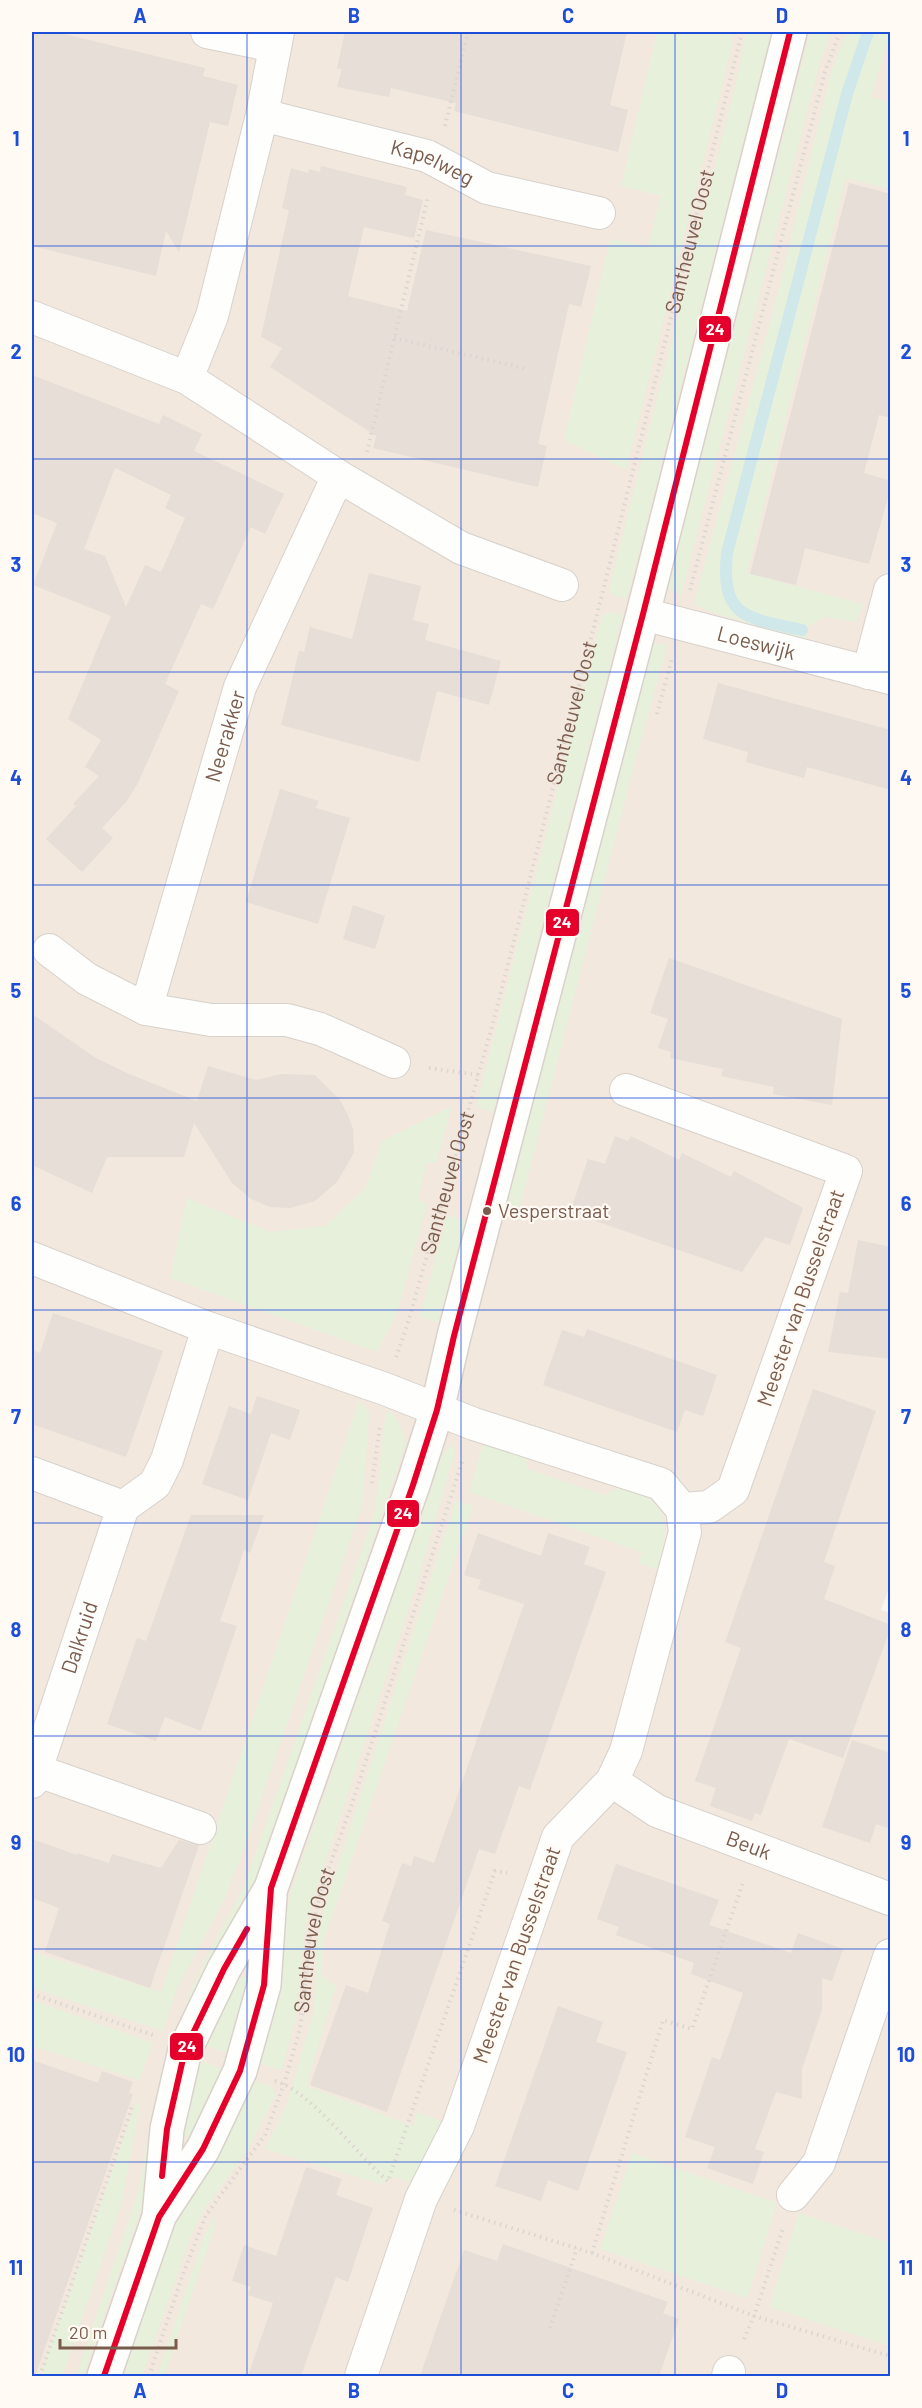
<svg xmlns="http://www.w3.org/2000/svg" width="922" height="2408" viewBox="0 0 922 2408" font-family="Barlow,sans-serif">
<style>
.residential{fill:#f2e8de}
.green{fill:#e7f0db}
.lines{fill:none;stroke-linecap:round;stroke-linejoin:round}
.stream{stroke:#d0e8ea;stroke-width:12}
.building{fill:#e6ded7;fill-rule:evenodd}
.street-casing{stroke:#d7d1cb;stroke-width:34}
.secondary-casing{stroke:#d9d2cb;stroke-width:36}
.path{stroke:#dcd5d0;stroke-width:4;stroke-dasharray:1.5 4.5;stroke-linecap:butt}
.street{stroke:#fefefd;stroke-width:32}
.secondary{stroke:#fefefd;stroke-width:33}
.bus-1-casing{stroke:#fffaf3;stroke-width:10}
.bus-1{stroke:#e4002b;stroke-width:6}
.grid{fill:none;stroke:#1d4ed8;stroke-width:1.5;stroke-opacity:0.55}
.bus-dot{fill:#7a5c4d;stroke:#fffaf3;stroke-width:2}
.labels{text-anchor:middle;stroke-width:4.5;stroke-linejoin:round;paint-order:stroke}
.bus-label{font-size:20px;fill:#7a5c4d;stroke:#fffaf3;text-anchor:start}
.street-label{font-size:21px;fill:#7a5c4d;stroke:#fffaf3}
.line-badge{stroke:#fffaf3;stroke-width:2}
.badge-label{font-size:16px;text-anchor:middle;font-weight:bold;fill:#fff}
.neatline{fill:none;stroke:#1d4ed8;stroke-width:2}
.grid-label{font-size:20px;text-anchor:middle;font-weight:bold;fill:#1d4ed8}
</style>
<rect width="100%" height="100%" fill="#f9f5f0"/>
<path class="residential" d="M32 32H890V1585L881 1610 890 1613V2376H32Z"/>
<path class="green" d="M657 32H733L731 49 626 470 564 440 610 239 648 246 661 196 621 186Z
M746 32H771L627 599 612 595 609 589 739 70Z
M810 32H831L820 62 681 595 668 588Z
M846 32H890L871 97 890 102V189L846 178 747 573 863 604 856 622 826 617 808 626 805 640 708 611 694 604 777 296 830 76Z
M608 612 623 615 493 1112 476 1107 602 616Z
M653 643 660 645 668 643 633 769 517 1218 504 1215Z
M452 1106 436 1163 427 1162 418 1200 427 1204 398 1310 377 1352 170 1278 187 1198 270 1232 325 1226 365 1189 382 1141Z
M447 1215 465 1221 438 1322 420 1317Z
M359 1401 368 1410 369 1417 362 1506 245 1846 225 1897 177 1989 163 2031 32 1988V1952L161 1992Z
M390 1412C400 1422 404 1432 405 1446L255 1887 177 2029 190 1993 207 1956 243 1889 373 1518C381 1484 379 1448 386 1413Z
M484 1440 524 1452 528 1469 604 1495 620 1487C629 1490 640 1493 648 1498 673 1515 664 1545 658 1570L639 1563 641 1552 469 1492Z
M453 1444 455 1451 415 1589 311 1905 305 1928 296 2016 283 2067 280 2070 276 2069 253 2061 291 1892 441 1457Z
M456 1500 473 1506 324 1940 321 1975 336 1986 306 2086 413 2126 417 2112 445 2123 414 2184 395 2177 380 2184 265 2149 286 2107 314 2011 316 1949 324 1908Z
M232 1973 253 1981 233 2055 202 2044Z
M32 2000 153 2043 139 2080 32 2046Z
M168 2059 148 2179 140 2213 83 2376H76L139 2190 151 2116Z
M196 2059 228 2071 198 2140 176 2133Z
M246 2078 270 2086 276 2094 247 2152 204 2209 191 2235 142 2376H122L175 2225Z
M136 2103 140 2104 122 2202 62 2376H40Z
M632 2153 777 2203 747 2298 600 2249Z
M799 2213 890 2243V2346L769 2307Z
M217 2214 213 2232 164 2376H157L205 2234Z"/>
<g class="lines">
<path class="stream" d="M802 630C747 618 720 618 727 553L847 94 868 32"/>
</g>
<path class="building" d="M32 32H56L205 68 203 76 238 85 228 126 210 122 179 252 166 231 156 276 32 246Z
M345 32H627L610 105 628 110 618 152 454 111 456 103 391 88 389 97 337 87 342 69 337 68Z
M321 166 407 187 405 195 423 200 414 238 364 227 348 296 407 311 426 230 591 266 581 307 569 304 538 444 547 446 538 487 373 448 376 436 270 367 282 348 261 337 289 210 282 208 291 168 308 173 309 169 320 172Z
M849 183 891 194V418L879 415 864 473 891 481V487L869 564 805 548 796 585 750 574Z
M32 375 159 424 163 415 202 434 194 451 284 494 265 534 251 527 213 609 201 604 165 684 179 691 138 783 126 802 102 828 113 838 82 872 46 839 76 806 73 804 99 776 85 767 101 740 68 719 111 616 33 585 57 523 32 513ZM115 468 171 495 165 508 185 518 161 572 145 565 126 607 105 556 84 549Z
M369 573 421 586 413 620 429 624 425 640 501 661 489 705 437 691 419 762 281 725 299 651 304 652 310 627 352 639Z
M718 683 891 730V790L807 767 804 778 746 762 748 752 703 739Z
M280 789 319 801 316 808 350 818 318 924 246 902Z
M353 905 385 916 375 949 343 939Z
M669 958 842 1019 832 1105 773 1094 774 1087 721 1076 723 1069 670 1058 671 1052 658 1048 668 1019 650 1013Z
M32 1014 96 1058 129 1074 197 1101 208 1066 256 1080 282 1074 315 1075 340 1100 347 1113 353 1129 354 1153 337 1182 315 1201 290 1208 270 1207 251 1199 232 1183 194 1123 184 1157H107L92 1193 32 1165Z
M615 1136 628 1141 631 1136 679 1160 682 1153 731 1177 734 1171 803 1208 790 1245 765 1237 742 1272 570 1212 588 1159 605 1164Z
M858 1240 891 1247V1359L828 1352 840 1292 848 1293Z
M53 1313 163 1351 126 1457 32 1424V1350L40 1353Z
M587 1329 717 1375 703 1416 685 1410 677 1432 543 1385 562 1330 584 1337Z
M813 1389 876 1411 824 1562 835 1566 824 1599 891 1625V1627L843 1758 789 1739 761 1815 755 1813 752 1821 710 1806 716 1788 695 1781 741 1648 725 1642Z
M257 1396 300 1410 290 1440 271 1433 248 1500 202 1484 229 1406 251 1414Z
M191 1515H264L250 1553 244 1550 220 1621 237 1626 201 1731 165 1717 156 1741 107 1724 137 1638 146 1641Z
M478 1533 541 1556 548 1533 590 1547 584 1564 606 1572 530 1790 519 1786 495 1854 479 1849 387 2112 310 2085 346 1985 368 1993 390 1924 382 1921 402 1863 411 1866 414 1856 434 1863 524 1604 478 1589 481 1580 464 1575Z
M852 1740 891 1753V1829L876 1824 870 1843 822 1827Z
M32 1839 77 1855V1853L109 1863 112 1854 161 1868 179 1840 199 1845 150 1988 45 1952 59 1908 32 1898Z
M616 1864 719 1900 709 1925 791 1953 798 1933 843 1949 832 1981 822 1978V2010L802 2069V2099L776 2092 755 2149 764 2152 753 2184 707 2168 715 2147 685 2137 712 2057 720 2060 743 1993 691 1974 694 1963 616 1935 619 1927 597 1919Z
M558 2006 603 2022 596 2042 627 2052 578 2191 548 2180 541 2201 495 2186Z
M32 2060 98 2083 102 2071 133 2082 129 2093 133 2094 36 2374 32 2373Z
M306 2167 342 2179 336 2195 373 2208 348 2282 336 2277 301 2376H248L273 2303 248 2295 251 2287 232 2281 244 2245 276 2256Z
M503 2244 668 2302 663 2313 679 2319 659 2376H420L464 2250 497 2261Z"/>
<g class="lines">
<defs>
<g id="street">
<path d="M207 32 274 46"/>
<path id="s3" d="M262 115 427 156 487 188 599 213"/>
<path d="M32 317 187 378 338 476 461 548 562 585"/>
<path d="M187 378 212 316 262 115 278 32"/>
<path id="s4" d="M643 614 890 678"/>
<path d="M868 673 890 590"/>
<path d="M49 950 87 979 146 1009 211 1020H287L320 1029 394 1062"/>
<path id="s5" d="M146 1009 240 687 338 476"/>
<path d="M626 1090 846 1171 733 1490 709 1507 682 1509"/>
<path d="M32 1258 208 1328 385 1389 474 1424 661 1484 682 1509 685 1532 626 1751 612 1781 558 1837 458 2126 421 2199 361 2376"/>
<path d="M32 1473 123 1507"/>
<path d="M35 1770 200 1828"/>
<path id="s6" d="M612 1781 657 1811 890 1899"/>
<path id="s7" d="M32 1782 123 1507 155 1484 167 1460 208 1328"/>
<path d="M793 2195 819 2163 890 1955"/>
<path d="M728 2376 729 2372"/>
</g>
<path id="secondary" d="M161 2213 203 2149 240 2071 264 1985 270 1896
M104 2376 159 2217 167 2129 185 2050 224 1969 271 1888 413 1485 437 1410 454 1336 643 614 790 32"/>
</defs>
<use href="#street" class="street-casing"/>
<use href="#secondary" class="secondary-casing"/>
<g class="path">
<path d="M445 126 468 32"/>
<path d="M394 338 527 369"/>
<path d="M367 452 428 197"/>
<path d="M690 590 825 72 840 32"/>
<path d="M657 714 672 658"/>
<path d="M429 1068 479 1075"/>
<path id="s1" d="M396 1357 407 1326 493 1023 601 599 742 32"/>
<path d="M372 1483 380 1425"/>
<path d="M32 1994 153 2035"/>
<path d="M275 2081C313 2092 357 2156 389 2182"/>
<path d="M389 2178 495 1871 507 1873"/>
<path d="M454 2210 592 2253 754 2316 890 2356"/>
<path d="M592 2253 663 2020 692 2029 744 1880"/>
<path d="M550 2328 577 2248"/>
<path d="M744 2339 754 2316 783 2228"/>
<path d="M40 2376 132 2107"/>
<path id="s2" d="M149 2376 183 2274 206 2215 265 2135 284 2084 300 2029 309 1942 322 1887 353 1801 463 1459"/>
</g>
<use href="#street" class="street"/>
<use href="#secondary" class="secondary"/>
<defs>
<path id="bus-1" d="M162 2176 167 2129 185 2050 224 1969 247 1929
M104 2376 159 2217 203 2149 240 2071 264 1985 271 1888 413 1485 437 1410 454 1336 643 614 790 32"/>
</defs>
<use href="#bus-1" class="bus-1-casing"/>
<use href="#bus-1" class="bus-1"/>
</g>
<path class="grid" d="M247 32V2376M461 32V2376M675 32V2376M32 246H890M32 459H890M32 672H890M32 885H890M32 1098H890M32 1310H890M32 1523H890M32 1736H890M32 1949H890M32 2162H890"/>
<circle class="bus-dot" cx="487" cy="1211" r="5"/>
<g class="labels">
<g class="bus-label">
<text x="498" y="1218">Vesperstraat</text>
</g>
<g class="street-label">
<text dy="7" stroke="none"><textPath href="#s3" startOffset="177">Kapelweg</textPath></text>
<text dy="7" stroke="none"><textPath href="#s1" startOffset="1154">Santheuvel Oost</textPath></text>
<text dy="7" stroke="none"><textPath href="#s4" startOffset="117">Loeswijk</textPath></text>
<text dy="7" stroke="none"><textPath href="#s1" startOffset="668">Santheuvel Oost</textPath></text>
<text dy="7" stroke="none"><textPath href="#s5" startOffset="284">Neerakker</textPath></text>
<text dy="7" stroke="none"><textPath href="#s1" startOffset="182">Santheuvel Oost</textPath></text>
<text transform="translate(801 1298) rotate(-71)" y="7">Meester van Busselstraat</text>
<text dy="7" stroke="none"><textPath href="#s7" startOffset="152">Dalkruid</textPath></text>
<text dy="7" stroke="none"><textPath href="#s6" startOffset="152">Beuk</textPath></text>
<text dy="7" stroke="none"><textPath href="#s2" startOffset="472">Santheuvel Oost</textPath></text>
<text transform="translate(517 1955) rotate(-71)" y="7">Meester van Busselstraat</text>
</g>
</g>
<g class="line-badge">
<rect x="698" y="315" width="34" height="28" rx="6" fill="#e4002b"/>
<rect x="545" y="908" width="35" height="29" rx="6" fill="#e4002b"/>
<rect x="386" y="1499" width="34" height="29" rx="6" fill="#e4002b"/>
<rect x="169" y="2032" width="35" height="29" rx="6" fill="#e4002b"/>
</g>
<g class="badge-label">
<text x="715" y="335">24</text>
<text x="562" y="928">24</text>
<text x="403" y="1519">24</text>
<text x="187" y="2052">24</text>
</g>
<rect width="922" height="2408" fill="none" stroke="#fffaf3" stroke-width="66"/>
<path d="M60 2339v9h116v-9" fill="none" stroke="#7a5c4d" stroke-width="3"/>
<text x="69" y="2339" font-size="18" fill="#7a5c4d" stroke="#fffaf3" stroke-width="4.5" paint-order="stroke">20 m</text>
<rect x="33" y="33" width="856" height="2342" class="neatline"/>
<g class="grid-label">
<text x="140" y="23">A</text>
<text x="354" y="23">B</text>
<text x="568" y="23">C</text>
<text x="782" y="23">D</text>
<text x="16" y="146">1</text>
<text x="906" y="146">1</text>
<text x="16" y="359">2</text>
<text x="906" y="359">2</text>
<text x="16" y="572">3</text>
<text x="906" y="572">3</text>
<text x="16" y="785">4</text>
<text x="906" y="785">4</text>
<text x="16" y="998">5</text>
<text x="906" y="998">5</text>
<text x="16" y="1211">6</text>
<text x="906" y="1211">6</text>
<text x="16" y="1424">7</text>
<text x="906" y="1424">7</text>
<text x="16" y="1637">8</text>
<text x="906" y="1637">8</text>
<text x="16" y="1850">9</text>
<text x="906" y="1850">9</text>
<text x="16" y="2062">10</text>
<text x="906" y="2062">10</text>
<text x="16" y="2275">11</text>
<text x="906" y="2275">11</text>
<text x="140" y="2398">A</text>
<text x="354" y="2398">B</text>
<text x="568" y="2398">C</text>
<text x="782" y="2398">D</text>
</g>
</svg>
